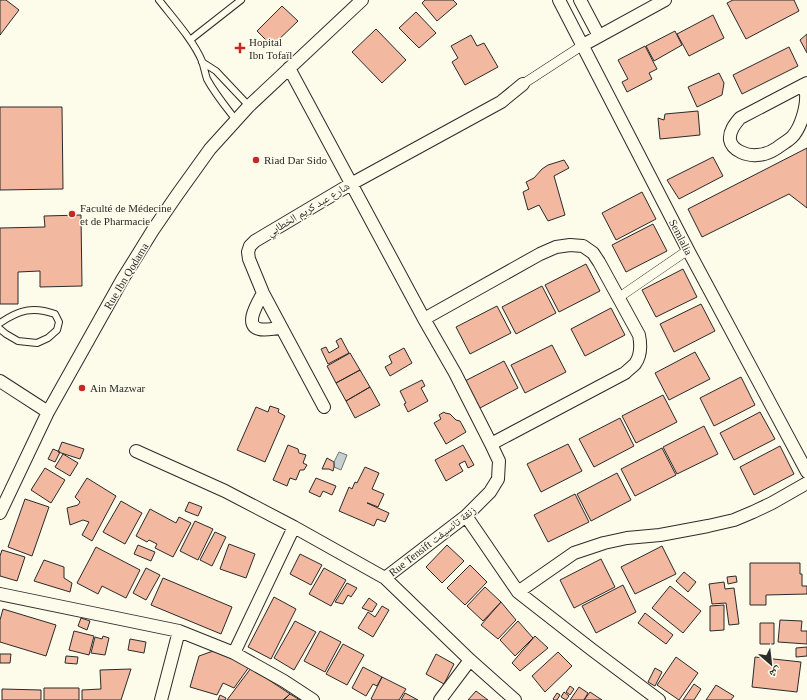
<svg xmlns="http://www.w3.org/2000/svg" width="807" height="700" viewBox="0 0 807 700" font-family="'Times New Roman','Noto Naskh Arabic',serif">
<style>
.water{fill:#c7d0d0;stroke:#74746e}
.building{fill:#f2b8a0;stroke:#2b2b2b}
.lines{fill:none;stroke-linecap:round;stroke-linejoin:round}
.service-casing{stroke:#2b2b2b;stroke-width:8}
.pedestrian-casing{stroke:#2b2b2b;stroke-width:10}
.minor-casing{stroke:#2b2b2b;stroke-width:14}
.service{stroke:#fdfbea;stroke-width:6}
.pedestrian{stroke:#fdfbea;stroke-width:9}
.minor{stroke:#fdfbea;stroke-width:12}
.poi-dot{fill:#c62828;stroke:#fdfbea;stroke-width:1.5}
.labels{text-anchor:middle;stroke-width:3;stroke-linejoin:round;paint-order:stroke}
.poi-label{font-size:11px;fill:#2b2b2b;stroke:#fdfbea;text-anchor:start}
.street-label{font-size:11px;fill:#2b2b2b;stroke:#fdfbea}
</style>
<rect width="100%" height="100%" fill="#fdfbea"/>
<path class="water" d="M339 452 347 455 341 470 334 467V462Z"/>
<path class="building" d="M0 0H6L19 10 0 35Z
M425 0H453L457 4 437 21 422 3Z
M733 0H794L799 11 746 39 727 3Z
M282 6 298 21 272 46 257 31Z
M416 12 436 33 419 48 399 28Z
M713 15 724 38 689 56 677 34Z
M376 29 406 60 382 83 352 52Z
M675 31 682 45 654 61 646 46Z
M807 34V53L800 40Z
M471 35 477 46 484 43 498 67 465 85 452 62 458 58 451 46Z
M645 46 657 69 649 73 652 79 627 92 622 82 628 79 618 60Z
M789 47 798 66 742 94 733 75Z
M719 73 724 83 722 95 697 107 688 87Z
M0 107H62L63 189 0 190Z
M698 111 700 135 660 139 658 118 664 120 665 114Z
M807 148V208L789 194 702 237 688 209Z
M713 157 723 176 679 199 667 180Z
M564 160 569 168 554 176 565 215 548 221 539 205 528 210 523 192 529 189 526 182 534 178 542 169 548 165Z
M642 192 656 219 616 240 602 213Z
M81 215 82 286 40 287V271L18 272V304H0V228L45 227 44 216Z
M653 224 667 251 626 272 612 245Z
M586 264 600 291 559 312 545 285Z
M683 269 697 297 656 317 642 290Z
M542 286 556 313 516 334 502 307Z
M701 304 715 331 674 352 660 324Z
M497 306 511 333 470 354 456 327Z
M611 308 625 335 585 356 571 329Z
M341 338 349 353 328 364 321 349 326 347 329 353 339 347 336 341Z
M552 345 566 372 525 393 511 365Z
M404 348 412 363 390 376 385 367 392 363 389 356Z
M695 352 710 379 669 400 655 373Z
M350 353 360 370 336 383 327 366Z
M504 361 518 388 478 409 463 382Z
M360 370 370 387 346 401 336 383Z
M741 377 755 405 714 426 700 398Z
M422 380 425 386 421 388 428 401 408 412 404 404 406 403 400 391Z
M370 387 380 405 355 418 346 401Z
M663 395 677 422 636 443 622 416Z
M270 406 279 409 278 412 285 416 265 462 237 450 256 407 268 412Z
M444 412 445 413 450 414 456 420 460 421 466 432 446 444 434 423 441 419 439 415Z
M760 412 775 439 734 460 720 433Z
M620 418 634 446 594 467 579 439Z
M704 426 718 454 677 474 663 447Z
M62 442 84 449 80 459 58 452Z
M568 444 582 471 541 492 527 464Z
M288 445 298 449 299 453 306 455 303 463 307 465 304 470H300L296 480 290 478 287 486 273 480Z
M463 445 474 465 468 468 465 461 459 464 463 471 446 481 435 460Z
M780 446 794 474 754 495 740 467Z
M662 448 676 475 635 496 621 469Z
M53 449 60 452 55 462 48 459Z
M63 454 78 463 70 476 55 467Z
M327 458 334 462V467L333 471 329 469H322Z
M365 467 379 473 372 489 384 494 378 507 368 503H367L389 513 385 522 377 519 374 526 339 511 349 487 352 489 355 482 357 483Z
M45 468 65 480 51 503 31 490Z
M617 473 631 500 591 521 577 494Z
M87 478 116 496 92 541 82 535 89 522 83 520 70 525 67 508 78 505 80 502 75 497Z
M316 478 336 486 332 495 323 491 320 497 309 492Z
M575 494 589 522 548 542 534 515Z
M25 499 49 507 32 556 8 547Z
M121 501 142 513 125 544 103 532Z
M189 502 202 507 198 516 185 511Z
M150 509 176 523 179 517 191 523 173 557 155 548 157 544 149 540 147 542 136 536Z
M195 521 213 529 198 560 180 551Z
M215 532 226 537 212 566 200 560Z
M229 544 255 554 246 578 220 569Z
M138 545 155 552 151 561 134 554Z
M447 545 464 561 442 583 426 567Z
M662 546 676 574 635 594 621 567Z
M96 547 140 570 126 598 102 586 98 594 77 583Z
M2 550 25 557 17 581 0 576V556Z
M300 554 322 565 311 585 290 574Z
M601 559 615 587 574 608 560 580Z
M44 560 64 567V578L72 583 70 592 34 581Z
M750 563H800V574H802V586H807V594L766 595V605H750Z
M470 565 487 582 465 605 447 588Z
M146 568 160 575 146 600 133 593Z
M324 568 346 580 331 606 309 594Z
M684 572 696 582 688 592 676 581Z
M736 576 737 582 728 584 727 577Z
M163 578 232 607 221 634 151 605Z
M724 582 725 589 734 588 739 624 729 625 726 603 712 604 709 584Z
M347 583 357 588 351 597 348 595 343 604 335 602Z
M623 585 636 612 596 633 582 606Z
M670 586 701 611 683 633 652 608Z
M485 587 501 602 483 621 467 606Z
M274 597 296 609 271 659 248 647Z
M369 598 377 604 372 612 362 608Z
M501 602 516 620 498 639 481 625Z
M724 605V630L710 631V606Z
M382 606 389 610 373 637 358 628 368 612 375 617Z
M3 609 56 625 46 656 0 642V620Z
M645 613 673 635 666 644 638 623Z
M81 618 90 621 87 630 78 626Z
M780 620 802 621 801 631H807V644L778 642Z
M295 621 316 632 294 670 274 658Z
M518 621 533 638 515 656 500 640Z
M760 623H774V644H760Z
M74 631 94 636 89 655 69 650Z
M320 631 341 642 325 672 304 661Z
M103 636 109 638 105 655 91 653 95 637 102 639Z
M535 636 548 648 520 671 512 663Z
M130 639 146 642 144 653 128 650Z
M343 644 364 655 347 685 326 674Z
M807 647V656L796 657V648Z
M216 650 249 667 234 688 223 683 217 695 190 687 199 656Z
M558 652 572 666 545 692 532 676Z
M0 654H11L10 663H0Z
M436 654 454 664 444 684 426 674Z
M66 656 78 657 77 664 65 663Z
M676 657 698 673 679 700 657 685Z
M755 657 801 662 797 692 752 687Z
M363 667 382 677 377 686 373 684 366 696 352 688Z
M251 668 290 694 283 700H227Z
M655 668 662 672 655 686 648 682Z
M131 669 121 700H82V690L101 689 100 670Z
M382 677 406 689 399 700H373L371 699Z
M694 684 701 689 694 700H683Z
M716 685 734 696 731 700H706Z
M570 686 574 689 570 695 566 692Z
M579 687 588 693 584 700H570Z
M44 688H79V700H44Z
M2 689 41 690V700H2Z
M476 691 488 700H468Z
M564 692 569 696 566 700 561 697Z
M590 692 602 700H584Z
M405 693 418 700H401Z
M557 693 560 695 557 700H554L553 699Z
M290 694 300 700H284Z
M220 695 226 698 225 700H218Z"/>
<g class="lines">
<defs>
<path id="service" d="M159 0C173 18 193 40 202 61 204 67 205 73 207 79 215 94 226 107 236 120
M190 40 241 0
M202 62 216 71 249 106
M0 323C19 310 33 306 55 314L59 322 57 330 48 338 37 343 18 341 6 334 0 329"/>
<path id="pedestrian" d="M523 84 583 45
M618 298 688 250"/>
<path id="minor" d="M559 0 688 250 807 472
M580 0 599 36
M583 45 665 0
M289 68 424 319 455 373 491 444 499 461 498 479 490 492 466 516 385 578
M803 85C804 88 805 91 806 94 807 106 801 128 792 137 788 141 782 144 777 148 771 152 765 155 757 155 748 156 732 151 730 140 729 131 735 124 740 118L803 85 807 83
M263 293C259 301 243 325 259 329 266 331 274 328 281 328
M424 319 540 254 556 247 570 245 583 246 593 253 599 262 639 335C641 345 641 356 635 364 632 367 628 370 625 373L491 444
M0 381 48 412
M324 407 263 293 249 259 248 252 250 246 255 241 351 184 501 102 523 84
M136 451 225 491 294 527 385 578 470 660 515 700
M0 513 48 412 122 280 153 230 177 195 210 149 249 106 362 0
M466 516 518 592 591 649 659 700
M518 592 574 553 604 543 627 538 660 535 708 526 734 520 753 512 772 503 807 483
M0 594 179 631 234 653 284 681 313 700
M234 653 294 527
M161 700 179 631
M440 700 470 660"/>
</defs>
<use href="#service" class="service-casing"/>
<use href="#pedestrian" class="pedestrian-casing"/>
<use href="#minor" class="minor-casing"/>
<use href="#service" class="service"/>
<use href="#pedestrian" class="pedestrian"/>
<use href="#minor" class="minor"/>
</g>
<g class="poi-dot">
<path d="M238 42h4v4h4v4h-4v4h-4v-4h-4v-4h4z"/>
<circle cx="256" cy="160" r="4"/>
<circle cx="72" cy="214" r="4"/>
<circle cx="82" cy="388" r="4"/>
</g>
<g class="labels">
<g class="poi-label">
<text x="249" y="46">Hopital<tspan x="249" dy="13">Ibn Tofaïl</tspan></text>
<text x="264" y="164">Riad Dar Sido</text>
<text x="80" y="212">Faculté de Médecine<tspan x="80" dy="13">et de Pharmacie</tspan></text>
<text x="90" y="392">Ain Mazwar</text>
</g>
<g class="street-label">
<text transform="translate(308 209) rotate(-31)" y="4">شارع عبد كريم الخطابي</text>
<text transform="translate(681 237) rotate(63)" y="4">Semlalia</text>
<text transform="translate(126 276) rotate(-59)" y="4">Rue Ibn Qodama</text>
<text transform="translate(432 541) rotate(-38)" y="4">Rue Tensift زنقة تانسيفت</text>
</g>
</g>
<g transform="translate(771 664) rotate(152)" stroke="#fdfbea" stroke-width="3" paint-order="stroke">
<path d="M0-3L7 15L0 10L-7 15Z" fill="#2b2b2b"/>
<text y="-6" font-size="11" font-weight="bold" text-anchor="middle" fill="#2b2b2b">ش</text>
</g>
</svg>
